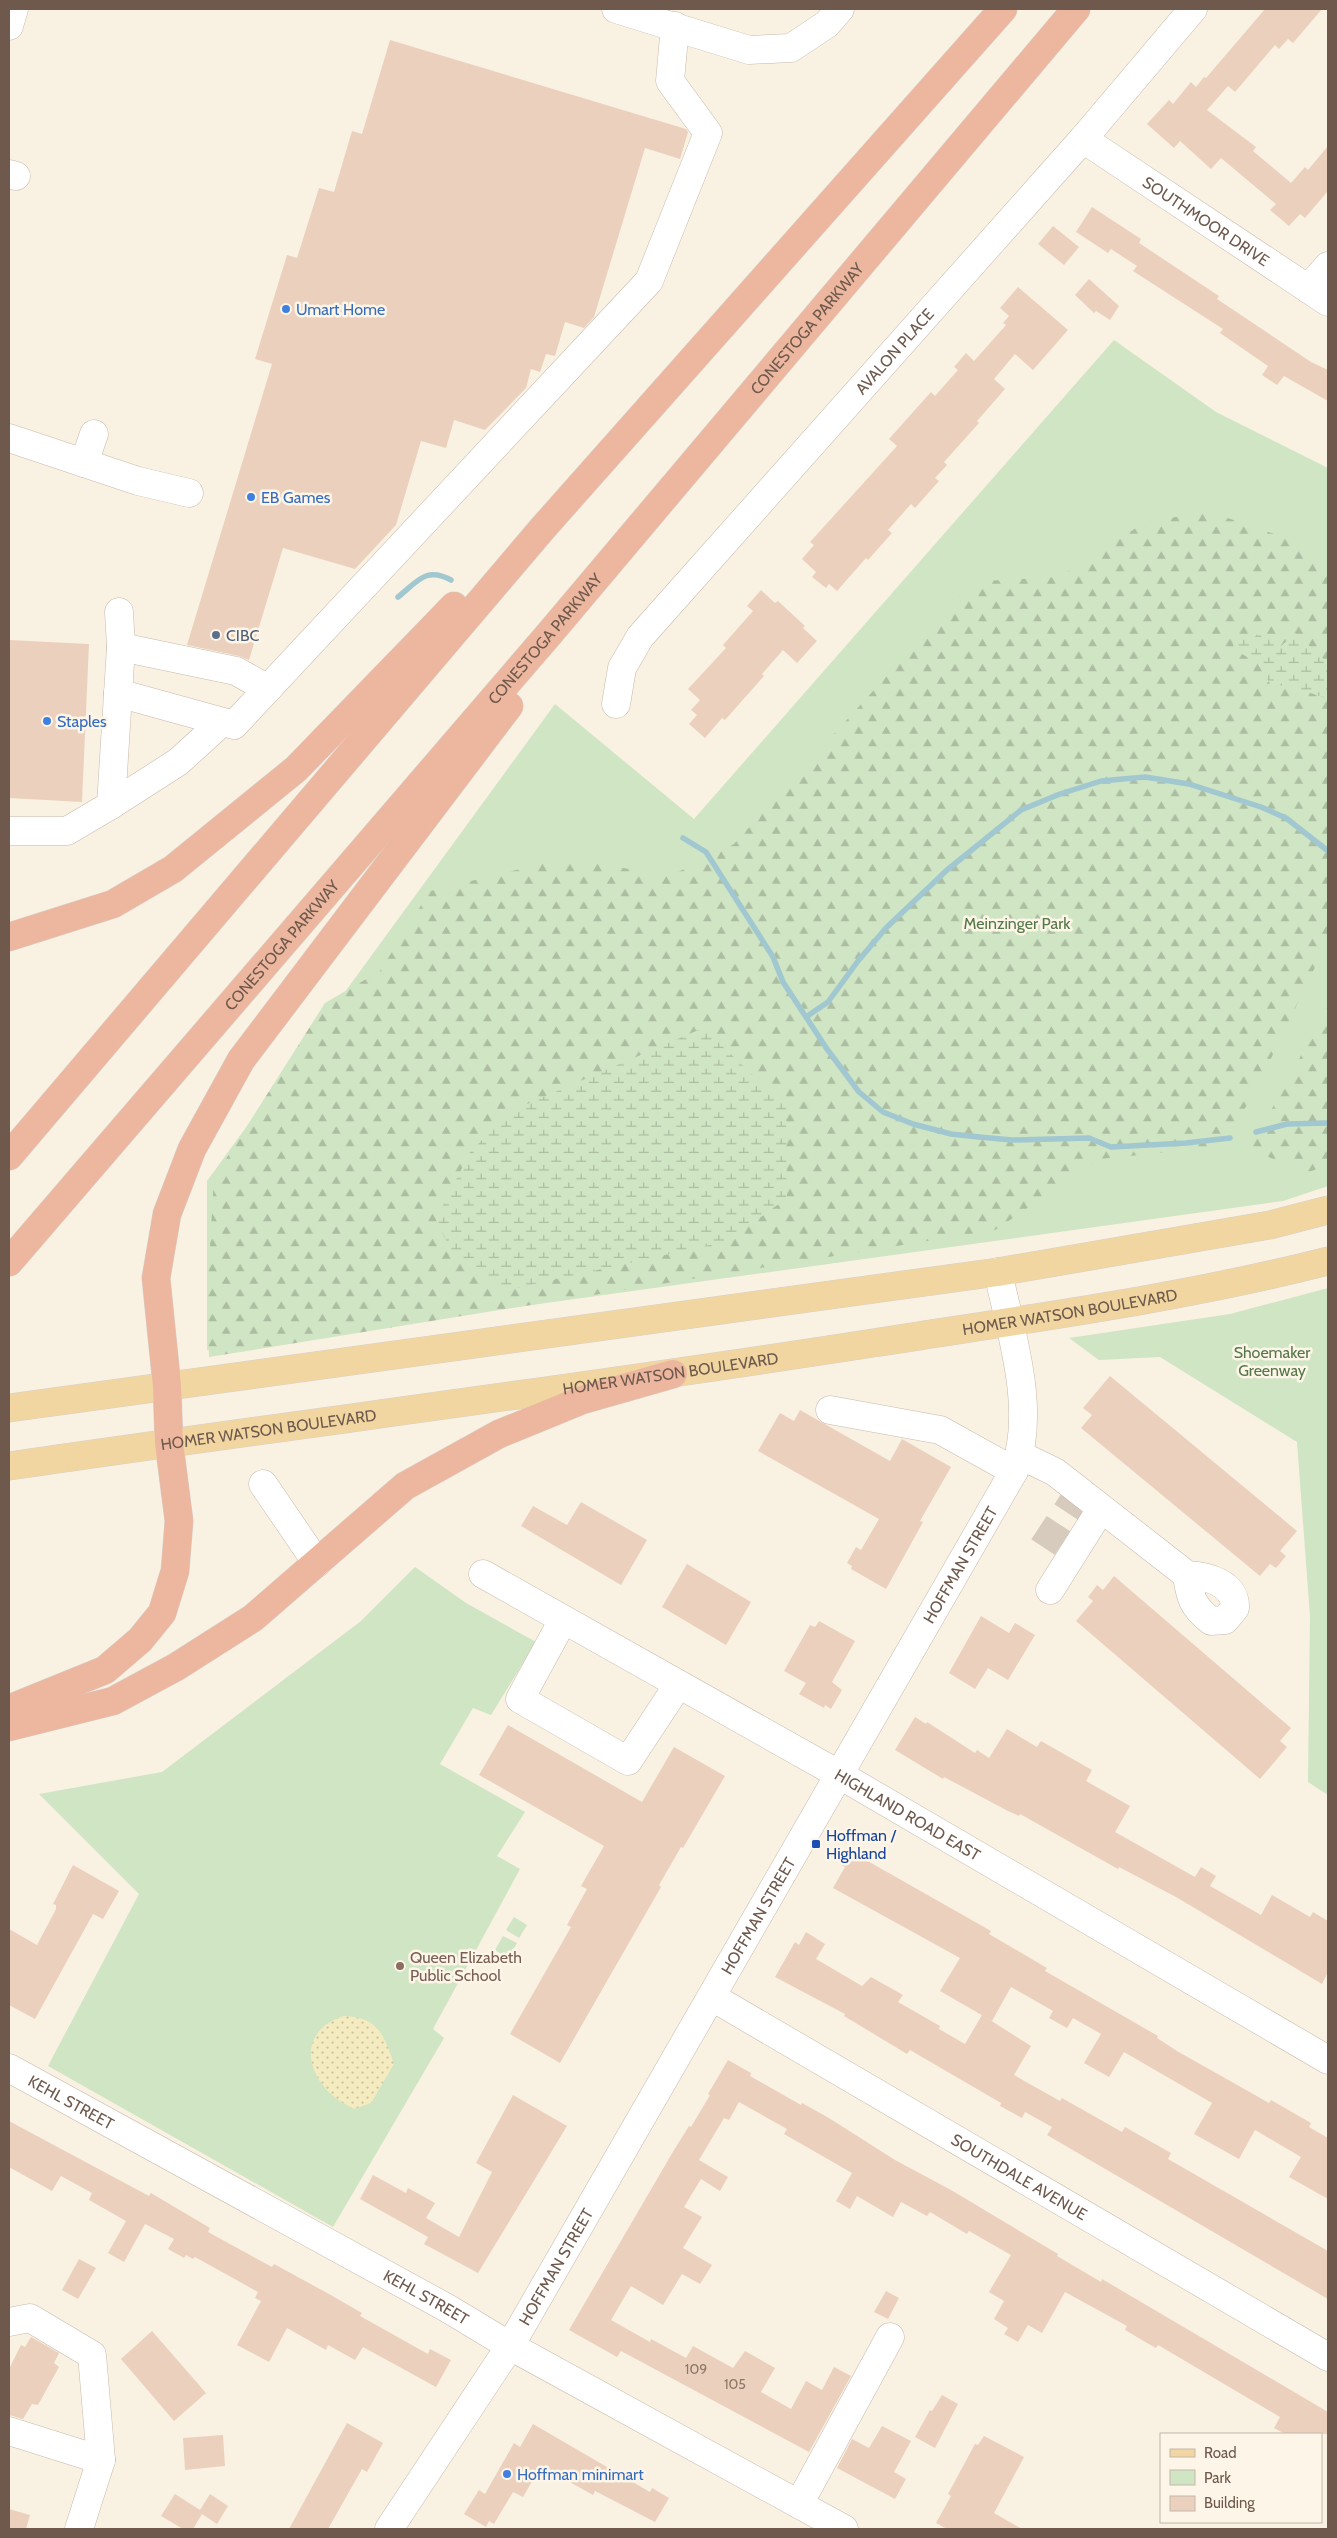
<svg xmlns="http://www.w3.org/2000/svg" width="1337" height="2538" viewBox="0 0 1337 2538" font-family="Cabin,sans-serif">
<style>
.green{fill:#cfe5c3}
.forest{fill:url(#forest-firs)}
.wetland{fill:url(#wetland-marsh)}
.sand{fill:url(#sand-dots)}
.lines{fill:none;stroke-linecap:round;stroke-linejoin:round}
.stream{stroke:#a1c7d1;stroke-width:5.5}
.building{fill:#ebd1bd}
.minor-tunnel{stroke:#d6cbbc;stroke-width:28;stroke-dasharray:28 14;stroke-linecap:butt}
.minor-casing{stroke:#c8b9ab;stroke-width:29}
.major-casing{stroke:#d6d1cd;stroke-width:29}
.highway-casing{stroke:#d6d1cd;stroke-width:29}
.minor{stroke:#fff;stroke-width:28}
.major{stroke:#f1d6a1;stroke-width:28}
.highway{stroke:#edb79f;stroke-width:28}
.shop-dot{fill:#3f7fe0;stroke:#fdf5e8;stroke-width:2}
.service-dot{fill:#5c6f8a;stroke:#fdf5e8;stroke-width:2}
.transit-dot{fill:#1a4fb4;stroke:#fdf5e8;stroke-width:2}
.education-dot{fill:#8d6e63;stroke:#fdf5e8;stroke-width:2}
.labels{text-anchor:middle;stroke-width:5;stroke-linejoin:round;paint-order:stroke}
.number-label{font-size:14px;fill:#8d7768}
.street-label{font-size:16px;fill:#6e594c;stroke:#fdf5e8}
.shop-label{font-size:16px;fill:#366cbe;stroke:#fdf5e8;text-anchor:start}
.service-label{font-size:16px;fill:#4e5e75;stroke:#fdf5e8;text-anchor:start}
.park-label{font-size:16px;fill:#547848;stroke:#fdf5e8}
.transit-label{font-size:16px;fill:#164399;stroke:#fdf5e8;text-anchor:start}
.education-label{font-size:16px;fill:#785e54;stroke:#fdf5e8;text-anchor:start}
</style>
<defs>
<pattern id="forest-firs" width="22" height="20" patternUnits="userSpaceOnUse" patternTransform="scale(1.25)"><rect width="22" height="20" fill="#cfe5c3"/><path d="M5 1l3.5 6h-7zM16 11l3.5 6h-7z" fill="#acbda1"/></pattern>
<pattern id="wetland-marsh" width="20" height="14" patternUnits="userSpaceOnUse" patternTransform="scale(1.25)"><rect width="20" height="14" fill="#cfe5c3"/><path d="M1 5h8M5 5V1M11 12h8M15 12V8" fill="none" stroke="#acbda1"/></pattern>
<pattern id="sand-dots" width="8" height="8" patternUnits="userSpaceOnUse" patternTransform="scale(1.25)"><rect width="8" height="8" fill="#f5ebc0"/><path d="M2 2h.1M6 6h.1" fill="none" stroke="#cbc19e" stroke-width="1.8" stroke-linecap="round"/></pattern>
</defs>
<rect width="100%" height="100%" fill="#f9f1e2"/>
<path class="green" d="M1114 340 1216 412 1328 468V1186L1283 1201 207 1350V1181L555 704 694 819Z
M1328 1288V1795L1308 1782 1310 1616 1297 1442 1160 1357 1099 1360 1069 1338 1230 1314Z
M415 1567 466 1603 536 1642 491 1715 473 1708 440 1764 525 1812 497 1856 520 1869 433 2029 444 2038 333 2227 48 2066 139 1894 39 1794 162 1772 361 1621Z
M514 1917 527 1925 519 1938 506 1930Z
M503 1936 517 1943 508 1958 495 1950Z"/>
<path class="forest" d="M1207 511 1301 543 1328 563V940L1252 1098 1218 1147 1100 1159 995 1230 209 1357 207 1297 214 1178 325 1003 380 971 430 891 565 858 670 876 734 844 963 592 984 581 1059 577 1144 523Z
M1328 1006V1165L1306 1173 1250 1149Z"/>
<path class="wetland" d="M1260 631 1274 642 1277 650 1295 633 1328 663V699L1293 687 1270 684 1260 665 1234 649 1232 638 1253 639Z
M703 1028 786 1106 787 1198 728 1241 503 1291 455 1259 436 1220 470 1152 511 1111Z"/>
<path class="sand" d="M344 2016C378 2017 384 2035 394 2064L371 2103 354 2109C344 2103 334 2099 326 2089 301 2061 307 2027 344 2016Z"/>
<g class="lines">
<path class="stream" d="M398 597C417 582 426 566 451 580
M683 838 706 852 773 957 783 982 827 1049 859 1092 883 1112 913 1124 951 1134 979 1137 1012 1140 1089 1138 1111 1147 1186 1143 1230 1138
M806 1017 828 1002 858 961 886 928 947 870 1021 810 1060 794 1101 781 1145 777 1189 784 1261 807 1286 818 1328 851
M1256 1132 1287 1124 1328 1123"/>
</g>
<path class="building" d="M1265 9H1322L1293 43 1288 39 1279 49 1275 45 1235 92 1228 86 1207 110 1256 147 1253 151 1291 183 1305 167 1308 170 1328 146V191L1305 218 1300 214 1289 226 1270 210 1276 204 1221 158 1211 169 1180 141 1174 148 1147 124 1169 100 1173 104 1191 82 1196 87 1204 77 1206 78Z
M390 40 686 129 688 132 680 159 645 148 594 317 584 328 565 322 555 356 546 354 540 372 531 369 526 388 485 430 454 420 446 448 421 441 396 525 355 569 283 548 249 660 239 656 187 645 272 364 255 359 287 255 297 258 319 188 334 192 352 131 362 134Z
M1092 207 1141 239 1139 243 1219 296 1217 299 1311 362 1328 370V401L1284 376 1277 385 1262 375 1268 366 1220 333 1223 329 1133 271 1137 266 1111 249 1108 253 1076 232Z
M1053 226 1079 247 1064 265 1038 244Z
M1089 279 1119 306 1110 320 1096 311 1094 313 1075 295Z
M1018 287 1068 330 1033 370 1015 354 994 379 1005 389 977 421 979 423 944 462 947 465 935 478 939 481 915 508 911 504 888 530 892 533 868 560 866 558 837 591 829 584 826 588 812 577 816 572 802 559 814 545 810 542 897 446 889 439 931 392 935 396 958 370 954 367 966 353 974 361 1006 325 1003 323 1009 316 1000 308Z
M761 590 775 603 778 601 805 626 803 628 817 641 797 663 783 650 762 674 764 676 725 720 722 718 705 738 689 724 697 715 691 710 700 700 688 689 726 648 723 645 753 611 747 606Z
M9 640 89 644 82 802 9 798Z
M1110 1376 1297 1531 1280 1551 1286 1556 1276 1568 1270 1564 1260 1576 1081 1428 1092 1415 1083 1408Z
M800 1410 890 1461 902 1439 951 1467 920 1521 923 1522 886 1589 851 1569 852 1566 847 1563 856 1547 861 1550 879 1519 758 1451 780 1413 794 1421Z
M581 1502 647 1540 621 1585 521 1526 533 1506 567 1525Z
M687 1564 751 1602 726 1645 662 1607Z
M1114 1576 1291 1728 1280 1741 1287 1747 1260 1779 1076 1621 1093 1601 1088 1597 1097 1585 1103 1590Z
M981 1616 1009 1633 1015 1623 1035 1635 1008 1680 988 1668 975 1689 949 1673Z
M819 1621 855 1641 832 1682 842 1690 831 1709 825 1705 824 1708 799 1694 806 1683 784 1671 810 1625 815 1627Z
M915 1717 926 1724 927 1722 975 1753 977 1750 989 1758 1007 1729 1037 1747 1041 1741 1092 1770 1086 1781 1130 1806 1115 1832 1195 1877 1201 1867 1216 1876 1210 1886 1261 1915 1272 1895 1310 1917 1313 1912 1328 1921V1972L1322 1984 1176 1897 1119 1867 1118 1869 1020 1814 1019 1816 1008 1811 944 1777 943 1779 895 1750Z
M508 1725 642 1802 674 1747 725 1776 683 1848 681 1847 659 1885 661 1887 560 2063 510 2034 571 1927 567 1925 587 1889 581 1886 604 1846 479 1775Z
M850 1851 991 1931 989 1934 1047 1968 1045 1971 1158 2036 1157 2038 1177 2051 1262 2099 1269 2103 1271 2100 1311 2123 1309 2127 1328 2138V2199L1289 2177 1301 2157 1255 2130 1239 2159 1194 2134 1212 2103 1124 2052 1109 2077 1084 2063 1101 2034 1073 2018 1067 2028 1049 2018 1053 2011 1011 1987 992 2021 940 1991 960 1958 833 1888 845 1867 841 1865Z
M73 1865 119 1891 103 1919 93 1914 35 2019 9 2005V1929L37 1945 56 1909V1905L53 1904Z
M806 1932 825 1944 816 1959 862 1986 871 1977 903 1995 898 2002 940 2026 939 2029 965 2044 982 2015 1031 2046 1014 2075 1060 2101 1062 2098 1122 2132 1125 2127 1171 2153 1168 2159 1328 2251V2299L1047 2135 1052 2127 1025 2112 1022 2118 1000 2106 1001 2103 910 2050 907 2054 844 2016 845 2014 775 1977 795 1942 799 1945Z
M728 2060 751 2073 750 2076 801 2105 802 2103 829 2118 895 2160 951 2190 1058 2254 1057 2256 1101 2282 1102 2279 1328 2412V2434H1285L1274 2428 1280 2417 1158 2345 1156 2348 1147 2343 1125 2330 1127 2326 1065 2292 1042 2333 1028 2325 1018 2342 1004 2334 1008 2328 994 2319 1004 2301 989 2292 1011 2255 969 2231 967 2234 930 2212 927 2216 901 2202 893 2217 857 2196 850 2209 836 2201 852 2173 784 2134 787 2129 739 2102 729 2120 724 2118 699 2160 728 2177 720 2191 701 2179 684 2207 702 2217 683 2248 712 2265 700 2284 682 2274 663 2305 631 2286 611 2320 650 2342 651 2339 686 2358 693 2346 733 2368 745 2351 775 2368 761 2392 791 2409 806 2381 822 2390 834 2367 851 2376 809 2452 621 2351 617 2357 569 2330 674 2150 689 2126 691 2127 710 2095 708 2094Z
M513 2095 567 2126 478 2273 424 2244 428 2237 360 2199 373 2175 406 2193 408 2188 435 2203 426 2218 459 2237 492 2172 476 2163Z
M9 2121 149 2196 151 2193 210 2228 208 2232 272 2267 274 2264 329 2294 362 2313 360 2316 428 2354 430 2349 451 2360 436 2387 363 2347 355 2360 328 2345 326 2350 287 2328 269 2362 237 2345 261 2301 255 2298 258 2292 195 2257 193 2259 186 2255 184 2258 168 2249 174 2239 145 2224 124 2262 108 2253 126 2221 89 2200 92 2193 61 2176 52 2191 9 2167Z
M79 2259 96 2268 78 2299 62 2290Z
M886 2291 899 2298 888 2319 874 2312Z
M152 2331 206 2393 174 2421 121 2359Z
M31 2337 59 2353 54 2363 59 2367 38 2405 32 2404 23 2419 9 2415V2369L21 2345 25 2347Z
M942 2395 958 2404 935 2448 915 2437 930 2410 932 2411Z
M347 2423 383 2443 367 2472 362 2469 328 2529H289Z
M533 2424 650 2492 652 2488 669 2498 655 2522 595 2491 593 2495 541 2466 523 2497 513 2492 494 2524 489 2521 486 2527 464 2514 479 2490 485 2494 514 2443 520 2447Z
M882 2426 911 2441 894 2472 906 2479 895 2499 837 2468 852 2439 869 2448Z
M223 2435 225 2466 185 2470 183 2438Z
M984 2436 1024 2457 994 2513 1022 2529H947L936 2523 951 2496 948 2494 975 2444 978 2445Z
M175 2494 200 2510 210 2494 228 2506 217 2524 202 2514 193 2529H183L161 2516Z
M9 2509 30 2515 26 2529H9Z"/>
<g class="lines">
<path class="minor-tunnel" d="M1043 1547 1074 1500"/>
<defs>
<g id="minor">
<path d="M616 9 749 50 791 48 827 24 840 9"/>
<path d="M9 26 14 9"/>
<path id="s1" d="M1083 139 1328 302"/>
<path d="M9 174 16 176"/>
<path d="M1308 289 1328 266"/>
<path d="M9 438 138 481 189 493"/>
<path d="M84 463 94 434"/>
<path d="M121 647 236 671 268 689"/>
<path d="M118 693 234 725 649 281 708 133 670 81 675 26"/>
<path id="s2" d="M616 704 622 668 640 637 1083 139 1193 9"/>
<path d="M111 805 178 762 222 722"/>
<path d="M9 831H67L111 805 121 647 119 612"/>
<path d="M830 1410 940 1430 1014 1471"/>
<path d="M1020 1455 1055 1472 1187 1575C1207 1576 1236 1583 1235 1608L1225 1620 1211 1621C1193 1607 1190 1598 1187 1575"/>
<path d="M263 1484 317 1563"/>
<path id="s3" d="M483 1574 840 1775 1328 2060"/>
<path d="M1050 1590 1101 1509"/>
<path d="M563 1620 520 1699 628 1761 678 1685"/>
<path id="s4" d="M712 1997 1328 2357"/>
<path id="s5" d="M9 2068 447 2308 510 2346 844 2529"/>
<path d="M9 2322 30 2318 92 2355 101 2460 79 2529"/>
<path d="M9 2431 101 2460"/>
<path d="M799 2504 890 2337"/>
<path id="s6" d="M389 2529 510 2346 1014 1471C1037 1411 1011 1333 998 1272"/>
</g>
<g id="major">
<path d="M9 1408 998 1272 1270 1225 1328 1210"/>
<path id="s7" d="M9 1466C297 1424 585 1388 873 1343 1025 1319 1179 1299 1328 1261"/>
</g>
<g id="highway">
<path d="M9 937 113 904 173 869 296 769 454 606"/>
<path d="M9 1156 542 529 1003 9"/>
<path id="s8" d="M9 1262 550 633 1076 9"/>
<path d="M9 1709 105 1670 140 1640 162 1613 175 1571 179 1521 169 1443 167 1386 156 1278 167 1214 192 1149 241 1060 509 706"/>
<path d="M9 1727 113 1701 176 1667 253 1618 405 1486 499 1434 582 1400 673 1374"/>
</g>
</defs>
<use href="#minor" class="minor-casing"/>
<use href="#major" class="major-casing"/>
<use href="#highway" class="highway-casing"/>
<use href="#minor" class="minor"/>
<use href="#major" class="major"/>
<use href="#highway" class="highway"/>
</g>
<g class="shop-dot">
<circle cx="286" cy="309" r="5"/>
<circle cx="251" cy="497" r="5"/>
<circle cx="47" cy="721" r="5"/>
<circle cx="507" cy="2474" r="5"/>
</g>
<circle class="service-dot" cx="216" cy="635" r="5"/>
<rect class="transit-dot" x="811" y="1839" width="10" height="10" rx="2.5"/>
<circle class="education-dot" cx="400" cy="1966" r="5"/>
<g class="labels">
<g class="number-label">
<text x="696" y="2374">109</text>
<text x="735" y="2389">105</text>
</g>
<g class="street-label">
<text dy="6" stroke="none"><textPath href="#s1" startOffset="148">SOUTHMOOR DRIVE</textPath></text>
<text dy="6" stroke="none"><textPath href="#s8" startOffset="1228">CONESTOGA PARKWAY</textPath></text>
<text dy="6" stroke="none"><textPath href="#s2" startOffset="455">AVALON PLACE</textPath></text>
<text dy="6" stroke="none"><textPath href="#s8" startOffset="822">CONESTOGA PARKWAY</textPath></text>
<text dy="6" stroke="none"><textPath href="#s8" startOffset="418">CONESTOGA PARKWAY</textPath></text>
<text dy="6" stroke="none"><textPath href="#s7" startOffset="1072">HOMER WATSON BOULEVARD</textPath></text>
<text dy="6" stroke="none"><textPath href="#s7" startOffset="668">HOMER WATSON BOULEVARD</textPath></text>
<text dy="6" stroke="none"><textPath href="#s7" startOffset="262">HOMER WATSON BOULEVARD</textPath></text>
<text dy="6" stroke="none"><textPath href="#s6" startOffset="1121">HOFFMAN STREET</textPath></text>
<text dy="6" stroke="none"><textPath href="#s3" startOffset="488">HIGHLAND ROAD EAST</textPath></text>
<text dy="6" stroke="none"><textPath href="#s6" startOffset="716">HOFFMAN STREET</textPath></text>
<text dy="6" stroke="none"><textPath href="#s5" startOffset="71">KEHL STREET</textPath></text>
<text dy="6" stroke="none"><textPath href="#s4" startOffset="356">SOUTHDALE AVENUE</textPath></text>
<text dy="6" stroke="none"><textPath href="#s6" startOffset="311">HOFFMAN STREET</textPath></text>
<text dy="6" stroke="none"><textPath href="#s5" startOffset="476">KEHL STREET</textPath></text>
</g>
<g class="shop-label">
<text x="296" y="315">Umart Home</text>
<text x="261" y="503">EB Games</text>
<text x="57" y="727">Staples</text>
<text x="517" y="2480">Hoffman minimart</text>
</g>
<g class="service-label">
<text x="226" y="641">CIBC</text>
</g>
<g class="park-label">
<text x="1017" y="929">Meinzinger Park</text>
<text x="1272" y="1358">Shoemaker<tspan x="1272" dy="18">Greenway</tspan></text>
</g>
<g class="transit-label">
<text x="826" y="1841">Hoffman /<tspan x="826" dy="18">Highland</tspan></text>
</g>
<g class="education-label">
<text x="410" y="1963">Queen Elizabeth<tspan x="410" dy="18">Public School</tspan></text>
</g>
</g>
<rect width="1337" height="2538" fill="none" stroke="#6e594c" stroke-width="20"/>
<rect x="1160" y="2433" width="162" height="90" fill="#fdf5e8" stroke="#c4b7aa"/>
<rect x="1170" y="2449" width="25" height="8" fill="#f1d6a1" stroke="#c4b7aa"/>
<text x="1204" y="2458" font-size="15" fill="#6e594c">Road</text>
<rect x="1170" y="2470" width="25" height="15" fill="#cfe5c3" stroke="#c4b7aa"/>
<text x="1204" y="2483" font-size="15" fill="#6e594c">Park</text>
<rect x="1170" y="2496" width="25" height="15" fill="#ebd1bd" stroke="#c4b7aa"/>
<text x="1204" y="2508" font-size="15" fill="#6e594c">Building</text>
</svg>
